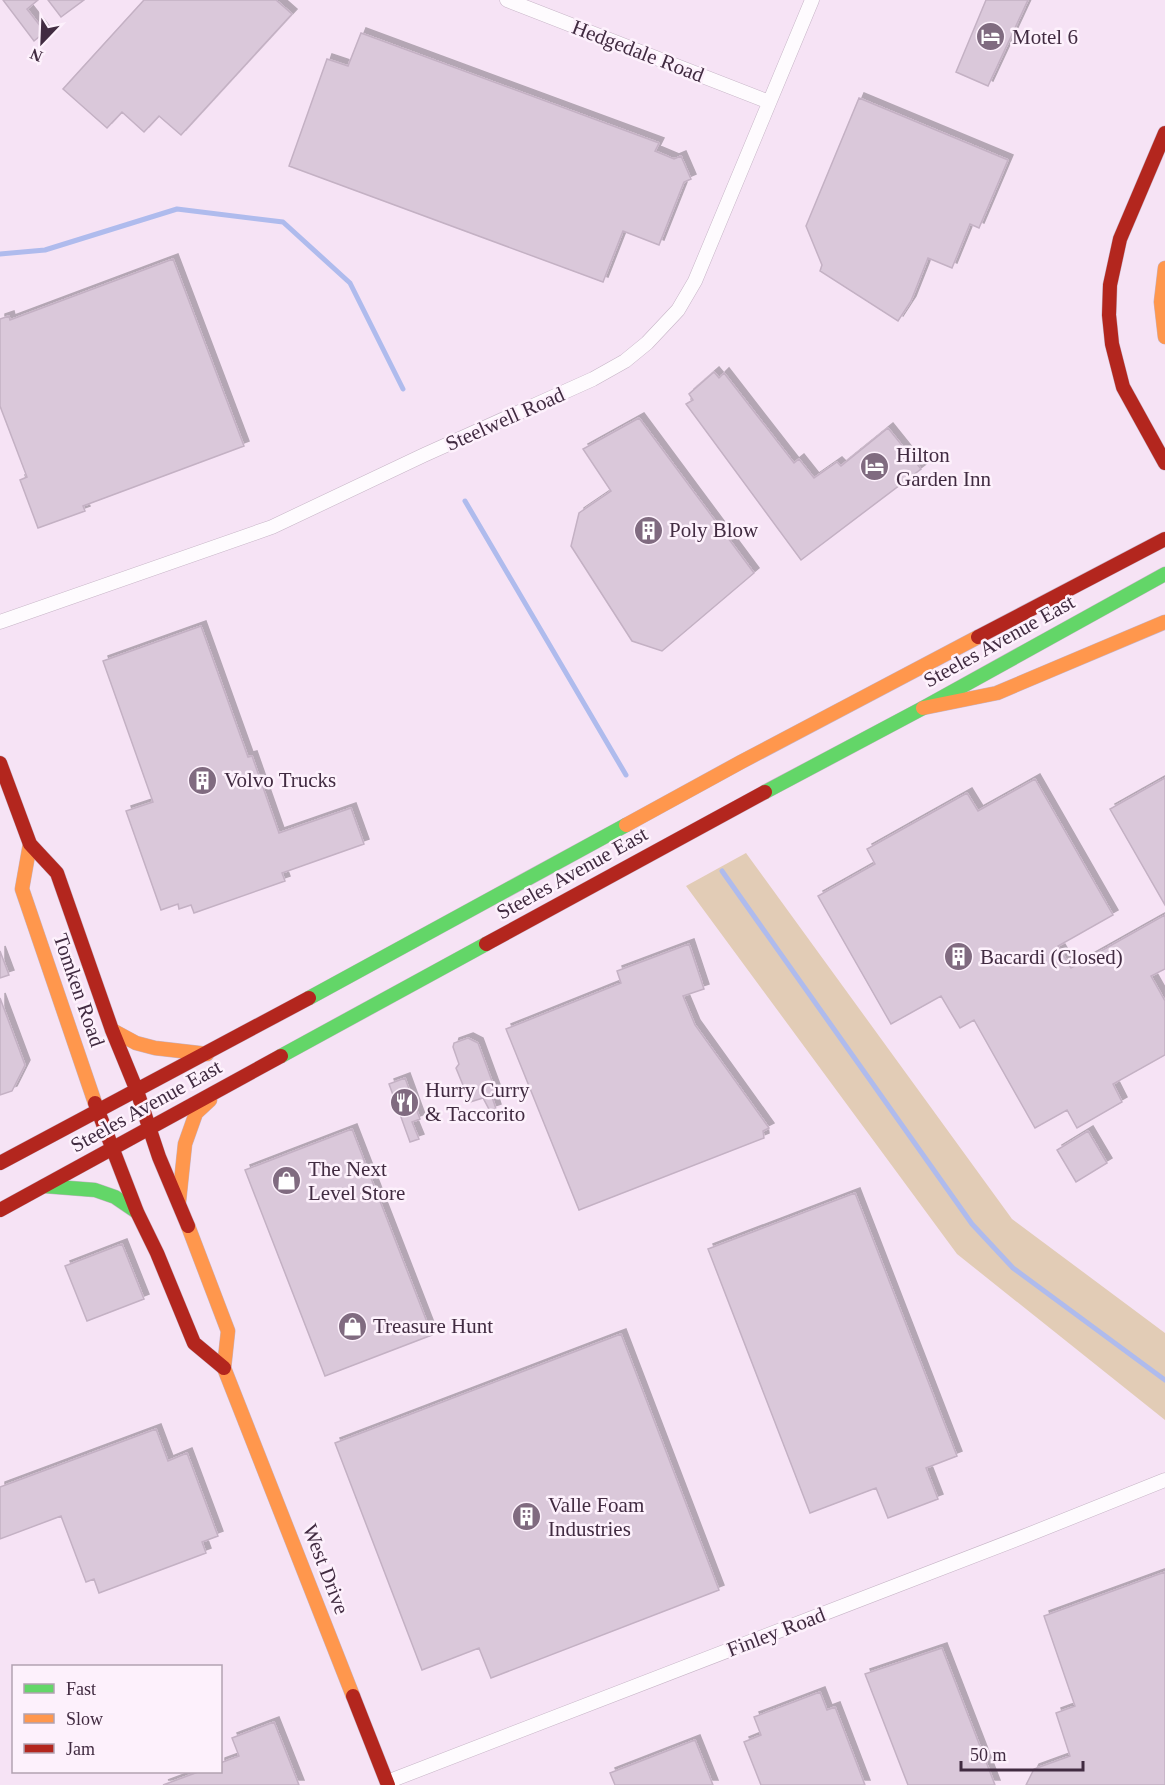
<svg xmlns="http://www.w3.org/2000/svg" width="1165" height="1785" viewBox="0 0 1165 1785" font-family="Georgia,serif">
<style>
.green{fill:#e2ccb6}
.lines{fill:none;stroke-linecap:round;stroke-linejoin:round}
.stream{stroke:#afbbed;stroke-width:5}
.building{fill:#dac8da;stroke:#c4b1c4;stroke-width:1.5;filter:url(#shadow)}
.street-casing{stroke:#c6b4c6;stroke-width:15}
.fast-casing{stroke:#c6b4c6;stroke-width:15}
.slow-casing{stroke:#c6b4c6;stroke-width:15}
.jam-casing{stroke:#c6b4c6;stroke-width:15}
.street{stroke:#fefbfe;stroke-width:14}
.fast{stroke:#63d668;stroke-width:14}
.slow{stroke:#ff974d;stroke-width:14}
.jam{stroke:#b3261e;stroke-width:14}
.labels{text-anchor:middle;stroke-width:5;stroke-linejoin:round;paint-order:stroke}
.poi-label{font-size:21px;fill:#412b41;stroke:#fdf1fc;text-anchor:start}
.street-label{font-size:21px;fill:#412b41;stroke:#fdf1fc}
</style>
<defs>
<filter id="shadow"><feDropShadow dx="5" dy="-5" stdDeviation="0" flood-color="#0004"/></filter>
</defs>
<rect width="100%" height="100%" fill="#f6e3f5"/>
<path class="green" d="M746 853 1012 1219 1165 1333V1420L957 1254 686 886Z"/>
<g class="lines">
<path class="stream" d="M0 254 45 250 177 209 283 222 350 283 403 389
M465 501 626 775
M722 871 972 1224 1013 1268 1165 1380"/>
</g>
<path class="building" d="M3 0H38L27 9 45 32 34 41Z
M48 0H84L61 17Z
M144 0H276L292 14 181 135 159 116 144 132 122 112 107 128 63 89Z
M986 0H1028L988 86 956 72Z
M361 33 659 143 655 151 674 159 681 156 691 179 684 182 659 245 623 231 603 282 289 166 327 59 348 66Z
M859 98 1008 160 979 228 970 224 952 268 928 258 911 301 898 321 820 271 822 265 806 226Z
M173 259 244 446 83 506 85 511 38 528 20 480 27 477 0 406V319L9 316 10 320Z
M714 372 719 378 724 373 794 463 799 459 814 478 837 462 841 466 888 428 921 469 801 560 686 404 693 400 689 394Z
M639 418 754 573 662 651 632 641 571 546 579 513 611 491 583 449Z
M201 626 248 757 252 756 279 833 351 808 364 844 282 873 285 881 194 913 191 905 179 909 178 904 161 910 126 811 153 802 103 661Z
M1165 778V905L1110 809Z
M1035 779 1113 915 1058 946 1071 968 1165 915V969L1151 976 1165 1001V1055L1113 1084 1122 1102 1077 1128 1067 1110 1035 1128 974 1020 960 1028 941 996 891 1024 818 896 875 864 867 849 967 793 978 811Z
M689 944 704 989 683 996 695 1025 769 1128 763 1131 764 1138 579 1210 506 1029 621 983 617 971Z
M0 951 9 975 0 978Z
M0 998 25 1065 12 1091 0 1095Z
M468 1038 478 1043 496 1092 491 1094 496 1109 490 1111 483 1098 470 1102 456 1068 459 1064 453 1047 454 1043Z
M405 1078 420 1119 412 1122 419 1139 410 1142 389 1084Z
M352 1129 432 1335 325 1376 245 1170Z
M1088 1131 1107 1163 1076 1182 1057 1150Z
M855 1193 957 1456 926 1468 938 1499 888 1518 876 1488 810 1513 708 1249Z
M122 1244 144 1299 87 1321 65 1266Z
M621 1334 719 1590 491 1678 479 1648 422 1670 335 1443Z
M156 1429 168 1461 187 1453 218 1536 202 1542 206 1553 99 1593 94 1579 86 1582 61 1516 0 1539V1487Z
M1165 1572V1785H1026L1034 1769 1070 1756 1056 1713 1075 1706 1044 1616Z
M942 1648 995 1785H908L865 1674Z
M820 1692 827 1710 835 1707 865 1785H761L744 1742 761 1735 754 1717Z
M274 1722 299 1785H163L198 1772H220V1763L239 1756 232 1738Z
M695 1740 713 1785H615L610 1773Z"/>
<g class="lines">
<defs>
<path id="street" d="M507 0 769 102
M0 622 272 527 424 455 593 379 625 361 647 343 678 310 695 281 812 0
M387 1782 1030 1534 1165 1480"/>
<path id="fast" d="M765 792 923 708 1165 574
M309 998 626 825
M281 1056 486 944
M44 1186 95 1190 115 1197 137 1212"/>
<path id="slow" d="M1165 268 1161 302 1165 337
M923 708 997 693 1165 622
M626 825 741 762 978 637
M30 844 22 889 95 1103
M112 1030 136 1043 155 1048 207 1054
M179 1201 185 1144 196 1113 210 1100
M188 1226 228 1331 224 1368 353 1696"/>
<path id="jam" d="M1165 133 1120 239 1110 285 1109 315 1112 344 1123 387 1165 463
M978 637 1165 539
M0 763 30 844 57 873 112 1030 137 1091 159 1157 188 1226
M486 944 765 792
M95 1103 137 1212 157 1253 194 1343 224 1368
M0 1163 309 998
M0 1210 281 1056
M353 1696 388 1785"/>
</defs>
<use href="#street" class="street-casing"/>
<use href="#fast" class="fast-casing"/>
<use href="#slow" class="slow-casing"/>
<use href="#jam" class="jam-casing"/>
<use href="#street" class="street"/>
<use href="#fast" class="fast"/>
<use href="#slow" class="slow"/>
<use href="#jam" class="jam"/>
</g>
<defs>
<symbol id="hotel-disc" viewBox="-11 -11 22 22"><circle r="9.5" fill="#806b80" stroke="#fdf1fc"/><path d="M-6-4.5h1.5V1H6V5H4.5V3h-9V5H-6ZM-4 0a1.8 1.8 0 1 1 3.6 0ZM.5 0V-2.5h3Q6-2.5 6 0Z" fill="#fff"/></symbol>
<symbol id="building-disc" viewBox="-11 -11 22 22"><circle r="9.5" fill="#806b80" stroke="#fdf1fc"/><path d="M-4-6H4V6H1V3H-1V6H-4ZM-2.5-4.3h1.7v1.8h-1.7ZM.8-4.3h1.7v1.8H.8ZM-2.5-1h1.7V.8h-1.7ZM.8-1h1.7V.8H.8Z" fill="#fff"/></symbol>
<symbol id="restaurant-disc" viewBox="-11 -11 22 22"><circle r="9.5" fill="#806b80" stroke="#fdf1fc"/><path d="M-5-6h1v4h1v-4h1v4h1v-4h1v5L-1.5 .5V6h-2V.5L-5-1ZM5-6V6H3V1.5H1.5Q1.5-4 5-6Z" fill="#fff"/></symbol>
<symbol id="shop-disc" viewBox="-11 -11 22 22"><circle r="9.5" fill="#806b80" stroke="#fdf1fc"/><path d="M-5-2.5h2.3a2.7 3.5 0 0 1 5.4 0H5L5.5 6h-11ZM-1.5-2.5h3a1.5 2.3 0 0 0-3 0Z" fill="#fff"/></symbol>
</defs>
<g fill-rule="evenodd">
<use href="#hotel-disc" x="974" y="20" width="33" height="33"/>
<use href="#hotel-disc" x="858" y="450" width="33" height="33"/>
<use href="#building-disc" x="632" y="514" width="33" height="33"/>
<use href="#building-disc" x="186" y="764" width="33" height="33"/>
<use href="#building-disc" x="942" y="940" width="33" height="33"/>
<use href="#restaurant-disc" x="388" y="1086" width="33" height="33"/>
<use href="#shop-disc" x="270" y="1164" width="33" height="33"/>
<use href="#shop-disc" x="336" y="1310" width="33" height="33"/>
<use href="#building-disc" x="510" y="1500" width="33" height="33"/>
</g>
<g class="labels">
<g class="poi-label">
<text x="1012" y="44">Motel 6</text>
<text x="896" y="462">Hilton<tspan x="896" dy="24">Garden Inn</tspan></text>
<text x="669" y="537">Poly Blow</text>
<text x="224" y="787">Volvo Trucks</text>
<text x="980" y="964">Bacardi (Closed)</text>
<text x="425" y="1097">Hurry Curry<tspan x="425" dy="24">&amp; Taccorito</tspan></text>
<text x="308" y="1176">The Next<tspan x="308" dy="24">Level Store</tspan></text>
<text x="373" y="1333">Treasure Hunt</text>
<text x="548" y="1512">Valle Foam<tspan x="548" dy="24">Industries</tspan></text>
</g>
<g class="street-label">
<text transform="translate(638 51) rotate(21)" y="7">Hedgedale Road</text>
<text transform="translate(505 419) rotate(-24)" y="7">Steelwell Road</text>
<text transform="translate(999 641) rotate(-29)" y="7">Steeles Avenue East</text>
<text transform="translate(572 873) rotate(-29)" y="7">Steeles Avenue East</text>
<text transform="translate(79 990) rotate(71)" y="7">Tomken Road</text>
<text transform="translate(146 1106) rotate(-29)" y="7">Steeles Avenue East</text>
<text transform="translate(326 1569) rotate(69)" y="7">West Drive</text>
<text transform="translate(776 1632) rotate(-21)" y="7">Finley Road</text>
</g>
</g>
<rect x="12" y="1665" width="210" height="108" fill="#fdf1fc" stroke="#b2a2b1" stroke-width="1.5"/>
<rect x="24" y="1684" width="30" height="9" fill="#63d668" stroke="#b2a2b1" stroke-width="1.5"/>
<text x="66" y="1695" font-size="18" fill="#412b41">Fast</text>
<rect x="24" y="1714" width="30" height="9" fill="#ff974d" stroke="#b2a2b1" stroke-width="1.5"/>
<text x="66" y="1725" font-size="18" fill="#412b41">Slow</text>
<rect x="24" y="1744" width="30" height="9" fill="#b3261e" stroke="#b2a2b1" stroke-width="1.5"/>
<text x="66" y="1755" font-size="18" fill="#412b41">Jam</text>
<g transform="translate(42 42) rotate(203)" stroke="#fdf1fc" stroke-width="4.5" paint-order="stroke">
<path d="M0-4.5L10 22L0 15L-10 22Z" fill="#412b41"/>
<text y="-9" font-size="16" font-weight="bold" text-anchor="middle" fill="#412b41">N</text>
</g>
<path d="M961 1761v9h122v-9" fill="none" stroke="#412b41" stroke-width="3"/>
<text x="970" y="1761" font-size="18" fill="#412b41" stroke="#fdf1fc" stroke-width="4.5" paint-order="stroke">50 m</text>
</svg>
